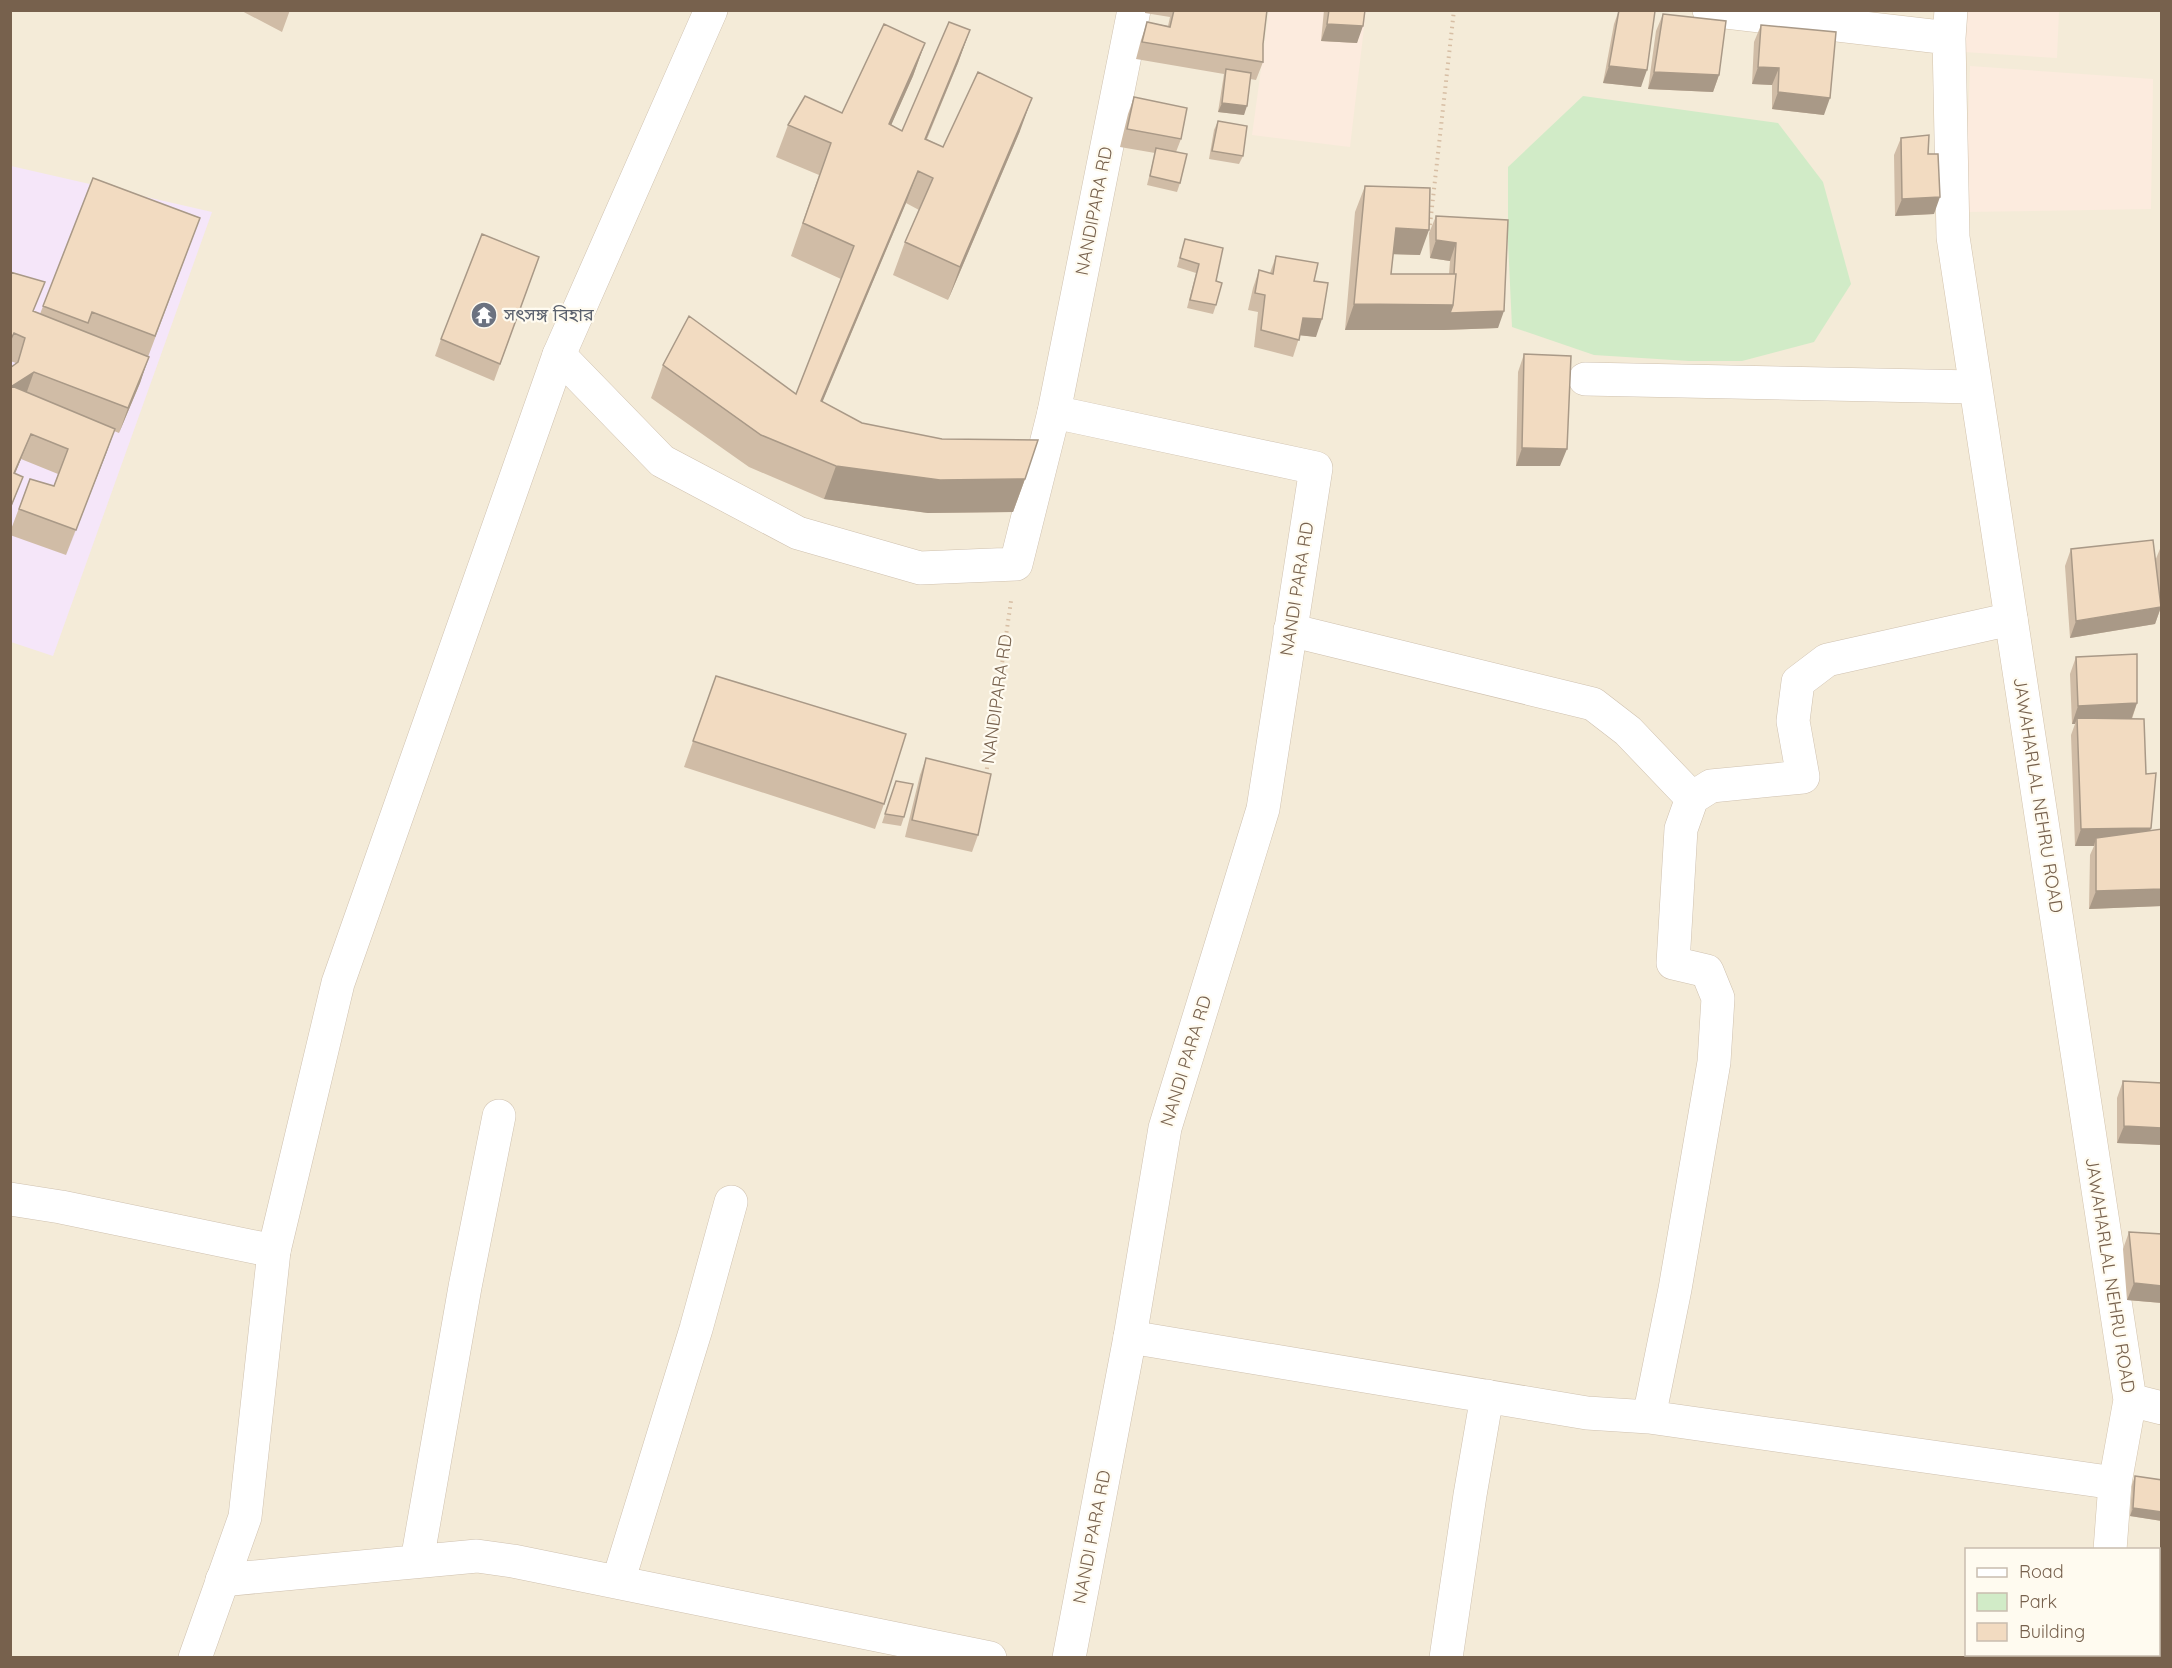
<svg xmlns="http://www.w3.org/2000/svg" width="2172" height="1668" viewBox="0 0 2172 1668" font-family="Quicksand,'Noto Sans Bengali',sans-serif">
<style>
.residential{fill:#f4ebd8;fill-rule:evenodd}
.commercial{fill:#fcebde}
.education{fill:#f5e6f9}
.green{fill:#d1ebc7}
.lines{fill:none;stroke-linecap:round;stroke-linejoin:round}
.minor-casing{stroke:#cfc1af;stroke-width:34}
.tertiary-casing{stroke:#cfc1af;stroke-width:34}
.secondary-casing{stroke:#d2c2ac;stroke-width:34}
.path{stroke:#d7bea4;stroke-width:4;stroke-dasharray:1.5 4.5;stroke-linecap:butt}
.minor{stroke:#fff;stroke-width:33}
.tertiary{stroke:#fff;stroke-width:33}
.secondary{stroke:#fff;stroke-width:33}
.wall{fill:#d0bca6}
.shaded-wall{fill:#a99987}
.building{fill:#f2dbc1;stroke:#a99987;stroke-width:1.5}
.labels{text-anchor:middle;stroke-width:4.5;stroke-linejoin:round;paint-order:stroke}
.street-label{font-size:18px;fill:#77614d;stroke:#fffbf0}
.worship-label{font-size:18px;fill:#5b616d;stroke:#fffbf0;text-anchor:start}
</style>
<rect width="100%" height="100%" fill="#fcf8ea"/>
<path class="residential" d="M11 11H2161V1657L11 1658ZM1966 1550H2158V1654H1966Z"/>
<path class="commercial" d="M1269 11H1366L1350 147 1252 135Z
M1967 11H2059L2057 58 1964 52Z
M1970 66 2153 79 2151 209 1965 212Z"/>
<path class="education" d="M11 166 212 212 53 656 11 642Z"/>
<path class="green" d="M1583 96 1778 123 1823 182 1851 284 1814 342 1742 361H1689L1594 355 1512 327 1508 242V167Z"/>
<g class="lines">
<defs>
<path id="minor" d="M559 355 662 461 798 533 920 568 1016 564 1054 412
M1585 379 1975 387
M1290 630 1593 704 1628 731 1692 798 1711 786 1803 777 1793 721 1798 682 1827 660 2011 619
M10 1199 61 1207 274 1251
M1130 1337 1587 1413 1649 1417 2115 1483
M1649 1417 1675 1289 1714 1062 1718 998 1707 971 1673 963 1681 829 1692 798
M417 1561 465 1287 499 1116
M222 1580 477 1556 513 1561 990 1658
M618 1582 696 1329 731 1202
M1446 1658 1470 1495 1487 1396"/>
<path id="tertiary" d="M195 1658 245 1517 274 1251 338 983 559 355 711 10
M1069 1658 1130 1337 1165 1128 1263 809 1316 468 1054 412 1134 10"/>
<path id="secondary" d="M1709 10 1949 38
M1951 10 1949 38 1953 237 2130 1400 2115 1483 2110 1550
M2130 1400 2162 1408
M2099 1658 2100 1654"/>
</defs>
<use href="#minor" class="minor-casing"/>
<use href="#tertiary" class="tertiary-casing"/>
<use href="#secondary" class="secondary-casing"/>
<path class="path" d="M1430 225 1454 10
M986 775 1011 601"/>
<use href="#minor" class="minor"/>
<use href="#tertiary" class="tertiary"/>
<use href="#secondary" class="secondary"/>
</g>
<path class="wall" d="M240 10H290L282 32Z
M1145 10H1267L1263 44V62L1256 80 1250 79 1244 115 1218 112 1224 74 1136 59 1141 40 1147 22 1168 26 1170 17 1145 13Z
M1324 10H1365L1357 43 1321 41Z
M1619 10H1648L1641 87 1603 83 1614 24Z
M1663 14 1719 75 1713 92 1648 89 1656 31Z
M1761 25 1824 115 1772 109V85L1752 84 1754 42Z
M970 30 958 63 927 139 943 147 1020 131 948 300 893 275 905 242 919 210 906 203 822 402 862 423 1025 479 1013 512 928 513 824 499 749 467 651 398 663 365 796 394 841 279 791 256 819 175 776 157 788 125 842 113 925 43 913 76 891 125 902 131Z
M1134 97 1181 139 1176 152 1180 183 1177 192 1147 185 1155 153 1120 147 1128 114Z
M1218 121 1243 156 1239 164 1209 159 1214 130Z
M1901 138 1928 154 1934 214 1895 216 1894 155Z
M93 178 200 218 148 357 140 383 119 433 114 431 66 555 10 535V532L30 479 54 486 58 474 21 459 15 474 23 477 10 510V368L16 363 10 361V272L34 312 40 314Z
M1365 186 1420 255 1393 254 1391 274H1449L1450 261 1430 258 1429 233 1436 216 1508 220 1498 328 1444 330H1345L1355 212Z
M1185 239 1216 281V305L1213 314 1187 308 1196 273 1177 267Z
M1276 256 1314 281 1316 337 1300 335 1293 357 1254 347 1258 312 1248 310 1253 288 1259 270 1270 273Z
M539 257 494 381 435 356 441 339Z
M1524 354 1560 466H1516L1518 372Z
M2162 544V610L2159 588 2161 607 2155 624 2070 638 2065 566 2071 549 2155 561Z
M2076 657 2137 703 2132 719 2146 774 2151 828 2150 831 2162 829V906L2089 909 2090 855 2094 846H2075L2071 735 2075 724H2072L2070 674Z
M716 676 884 804 875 829 684 767Z
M926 758 978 835 972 852 905 837 920 775Z
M896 781 904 817 901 826 882 823Z
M2123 1081 2162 1083V1145L2117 1143V1098Z
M2129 1232 2162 1234V1303L2127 1300 2123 1249Z
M2135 1476 2162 1480V1521L2130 1516 2132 1484Z"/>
<path class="shaded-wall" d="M1327 24 1363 26 1357 43 1321 41Z
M970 30 958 63 913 171 925 139Z
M925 43 913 76 877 157 889 124Z
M1609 66 1647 70 1641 87 1603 83Z
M1758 67 1779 68 1772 85 1752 84Z
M1654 72 1719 75 1713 92 1648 89Z
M1778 92 1830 98 1824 115 1772 109Z
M1032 98 1020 131 948 300 960 267Z
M1222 103 1247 106 1244 115 1218 112Z
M918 171 906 203 809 434 821 401Z
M1940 197 1934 214 1895 216 1902 199Z
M1396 228 1429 230 1420 255 1387 254Z
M1436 240 1456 243 1450 261 1430 258Z
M1354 304 1453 305 1504 311 1498 328 1444 330H1345Z
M1303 318 1322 319 1316 337 1297 335Z
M149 357 140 383 119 433 128 408Z
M34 372 25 397 12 386Z
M115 429 106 454 66 555 76 530Z
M31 434 21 459 10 485 14 473Z
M1522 448 1567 449 1560 466H1516Z
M836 466 1025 479 1013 512 928 513 824 499Z
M2161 607 2155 624 2070 638 2076 621Z
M2137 703 2131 720 2077 718 2075 724H2072L2078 706Z
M2151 828 2145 845 2096 838 2094 846H2075L2081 829Z
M2162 889V906L2089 909 2096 891Z
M2124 1126 2162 1128V1145L2117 1143Z
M2134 1283 2162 1286V1303L2127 1300Z
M2133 1508 2162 1512V1521L2130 1516Z"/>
<path class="building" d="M1174 10H1267L1263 44V62L1142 42 1147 22 1170 27Z
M1329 10H1365L1363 26 1327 24Z
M1619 10 1655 11 1647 70 1609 66Z
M1663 14 1726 21 1719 75 1654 72Z
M949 22 970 30 925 139 943 147 978 72 1032 98 960 267 905 242 933 178 918 171 821 401 862 423 942 439 1038 440 1025 479 940 480 836 466 761 435 663 365 689 316 796 394 854 246 803 223 831 143 788 125 805 96 842 113 884 24 925 43 889 124 902 131Z
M1761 25 1836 32 1830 98 1778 92 1779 68 1758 67Z
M1226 69 1251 73 1247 106 1222 103Z
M1134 97 1187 108 1181 139 1127 129Z
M1218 121 1247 126 1243 156 1212 151Z
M1929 135 1928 154H1938L1940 197 1902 199 1901 138Z
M1156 148 1187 154 1180 183 1150 176Z
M93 178 200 218 155 336 92 312 88 323 43 306Z
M1365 186 1430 188 1429 230 1396 228 1391 274H1456L1453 305 1354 304Z
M1436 216 1508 220 1504 311 1450 313 1453 305 1456 274H1454L1456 243 1436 240Z
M482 234 539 257 500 364 441 339Z
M1185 239 1223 248 1216 281 1222 283 1216 305 1190 300 1199 264 1180 258Z
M1276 256 1318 263 1314 281 1328 283 1322 319 1303 318 1299 340 1261 330 1265 295 1255 293 1259 270 1273 274Z
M10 272 45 282 33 311 149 357 128 408 34 372 12 386 115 429 76 530 19 509 30 479 54 486 68 449 31 434 14 473 23 477 11 506H10V391L12 386 10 383V368L18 362 25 338 14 333 10 341Z
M1524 354 1571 356 1567 449 1522 448Z
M2153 540 2161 607 2076 621 2071 549Z
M2137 654V703L2078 706 2076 657Z
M716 676 906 734 884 804 693 741Z
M2077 718 2144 719 2146 774 2156 773 2151 828 2081 829Z
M926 758 991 774 978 835 912 820Z
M896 781 913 784 904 817 885 814Z
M2162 829V889L2096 891V838Z
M2123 1081 2162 1083V1128L2124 1126Z
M2129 1232 2162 1234V1286L2134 1283Z
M2135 1476 2162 1480V1512L2133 1508Z"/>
<defs>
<symbol id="temple-disc" viewBox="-11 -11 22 22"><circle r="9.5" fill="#6b7280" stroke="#fffbf0"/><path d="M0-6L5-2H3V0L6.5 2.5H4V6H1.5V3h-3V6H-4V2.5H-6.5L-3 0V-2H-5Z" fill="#fff"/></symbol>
</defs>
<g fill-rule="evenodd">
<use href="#temple-disc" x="469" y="300" width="30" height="30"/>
</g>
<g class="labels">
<g class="street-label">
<text transform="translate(1094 211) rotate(-79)" y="6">NANDIPARA RD</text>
<text transform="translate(1297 589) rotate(-81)" y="6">NANDI PARA RD</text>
<text transform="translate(997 699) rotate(-82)" y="6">NANDIPARA RD</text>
<text transform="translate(2038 795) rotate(81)" y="6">JAWAHARLAL NEHRU ROAD</text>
<text transform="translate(1186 1061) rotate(-73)" y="6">NANDI PARA RD</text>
<text transform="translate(2110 1275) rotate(81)" y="6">JAWAHARLAL NEHRU ROAD</text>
<text transform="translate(1092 1537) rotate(-79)" y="6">NANDI PARA RD</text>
</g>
<g class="worship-label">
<text x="504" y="321">সৎসঙ্গ বিহার</text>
</g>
</g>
<rect width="2172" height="1668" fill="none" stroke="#77614d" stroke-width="24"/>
<rect x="1965" y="1548" width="195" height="108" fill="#fffbf0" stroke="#c9bdaf" stroke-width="1.5"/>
<rect x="1977" y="1568" width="30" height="9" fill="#ffffff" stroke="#c9bdaf" stroke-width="1.5"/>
<text x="2019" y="1578" font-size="18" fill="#77614d">Road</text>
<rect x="1977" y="1593" width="30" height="18" fill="#d1ebc7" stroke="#c9bdaf" stroke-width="1.5"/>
<text x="2019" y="1608" font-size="18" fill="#77614d">Park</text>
<rect x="1977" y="1623" width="30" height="18" fill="#f2dbc1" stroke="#c9bdaf" stroke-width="1.5"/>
<text x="2019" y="1638" font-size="18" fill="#77614d">Building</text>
</svg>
